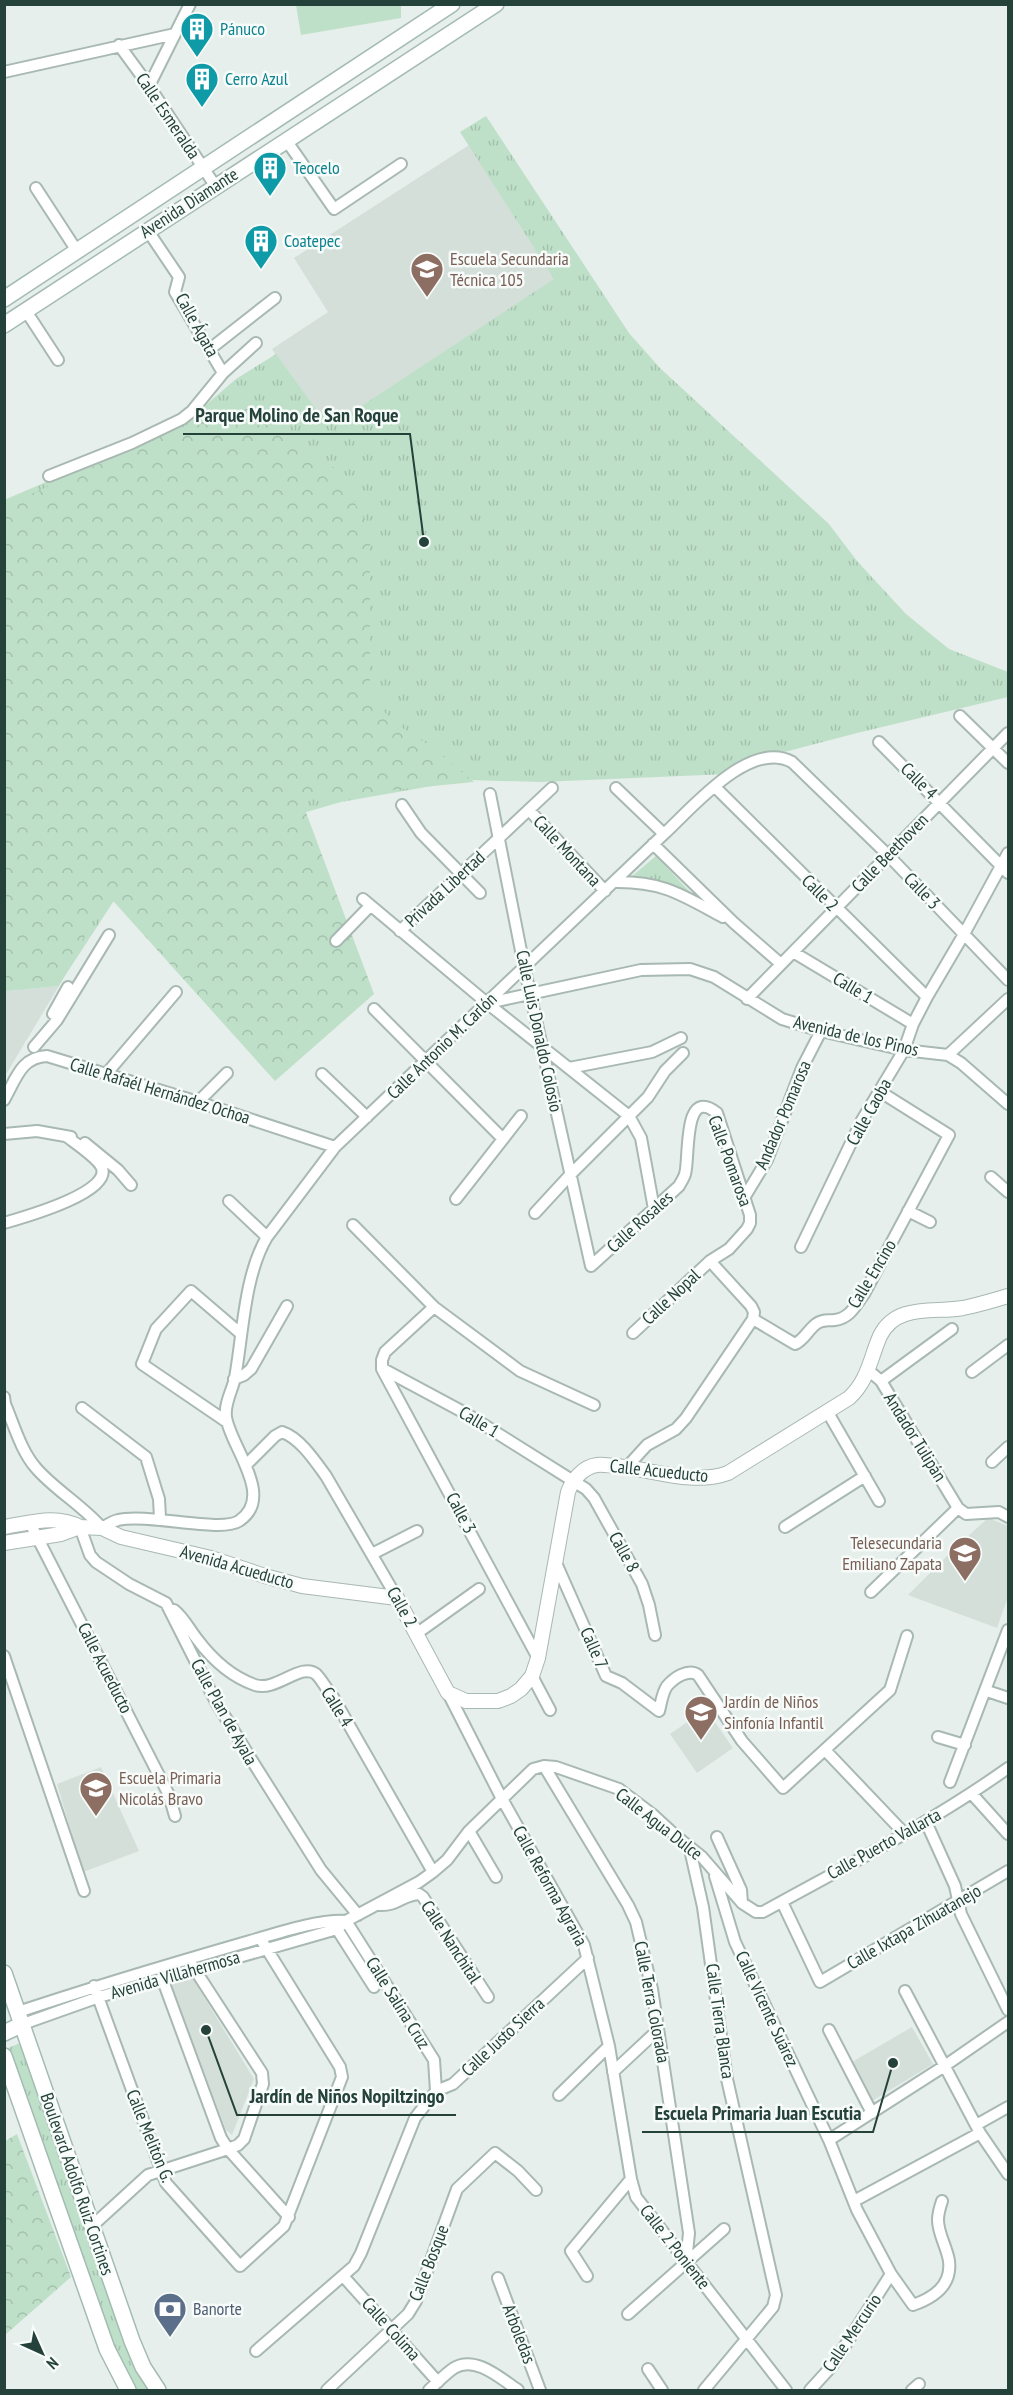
<svg xmlns="http://www.w3.org/2000/svg" width="1013" height="2395" viewBox="0 0 1013 2395" font-family="'PT Sans Narrow',sans-serif">
<style>
.built{fill:#d4dfda}
.grass{fill:url(#grass-tufts)}
.forest{fill:url(#forest-crowns)}
.pitch{fill:#bfe0c8}
.lines{fill:none;stroke-linecap:round;stroke-linejoin:round}
.minor-casing{stroke:#a8b8b2;stroke-width:14}
.tertiary-casing{stroke:#a8b8b2;stroke-width:16}
.secondary-casing{stroke:#a4bbb3;stroke-width:18}
.minor{stroke:#fff;stroke-width:10}
.tertiary{stroke:#fff;stroke-width:14}
.secondary{stroke:#fff;stroke-width:15}
.labels{text-anchor:middle;stroke-width:5;stroke-linejoin:round;paint-order:stroke}
.culture-label{font-size:18px;fill:#0d838f;stroke:#f7fbf9;text-anchor:start}
.street-label{font-size:18px;fill:#24423a;stroke:#f7fbf9}
.education-label{font-size:18px;fill:#785e54;stroke:#f7fbf9;text-anchor:start}
.service-label{font-size:18px;fill:#4e5e75;stroke:#f7fbf9;text-anchor:start}
.leader{fill:none;stroke:#24423a;stroke-width:2}
.callout-dot{fill:#24423a;stroke:#f7fbf9;stroke-width:2}
.callout-label{font-size:20px;text-anchor:middle;font-weight:bold;fill:#24423a;stroke:#f7fbf9;stroke-width:5;stroke-linejoin:round;paint-order:stroke}
</style>
<defs>
<pattern id="grass-tufts" width="24" height="20" patternUnits="userSpaceOnUse" patternTransform="scale(1.5)"><rect width="24" height="20" fill="#bfe0c8"/><path d="M3 7l-1-3M5 7V3M7 7l1-3M15 17l-1-3M17 17v-4M19 17l1-3" fill="none" stroke="#a4c1ad"/></pattern>
<pattern id="forest-crowns" width="20" height="18" patternUnits="userSpaceOnUse" patternTransform="scale(1.5)"><rect width="20" height="18" fill="#bfe0c8"/><path d="M2 6a3 3 0 1 1 6 0M12 15a3 3 0 1 1 6 0" fill="none" stroke="#a4c1ad"/></pattern>
</defs>
<rect width="100%" height="100%" fill="#e6efeb"/>
<path class="built" d="M469 145 558 283 326 433 272 349 328 312 294 258Z
M59 986 5 1076V991Z
M988 1518 1008 1526V1597L997 1628 908 1595 955 1548Z
M706 1709 733 1748 697 1773 670 1734Z
M101 1767 139 1851 83 1872 57 1784Z
M190 1974 254 2079 232 2135 226 2130 169 1981Z
M912 2027 933 2064 872 2101 852 2062Z"/>
<path class="grass" d="M486 116 629 333 660 368 829 524 857 561 906 614 949 649 1008 672V697L857 733 773 755 728 774 541 782 466 780 341 802 303 813 117 896 59 985 5 991 4 500 186 422 236 379 276 354 318 412 351 413 554 279 460 132Z
M656 856 708 911 669 889 625 882Z
M20 2043 135 2362 154 2390H135L122 2369 6 2049Z"/>
<path class="forest" d="M249 398 334 468 370 529V690L390 720 433 748 474 782 301 799 374 994 275 1081 106 893 59 986 5 991 4 506Z
M17 2134 71 2277 5 2335V2141Z"/>
<path class="pitch" d="M296 5H401V18L301 35Z"/>
<g class="lines">
<defs>
<path id="minor" d="M119 45 149 86 216 187
M4 72 175 34
M149 86 190 4
M286 140 334 209 401 164
M36 188 77 251
M148 231 179 277 175 292 223 373
M26 311 58 360
M210 349 275 298
M49 476 132 443 182 419 192 411 223 373 256 343
M960 716 1008 763
M879 742 1008 873
M715 787 927 997
M616 788 664 834
M490 794 524 966 591 1266 679 1186C681 1182 684 1178 685 1174 690 1159 682 1085 717 1113L750 1215V1223L747 1229 729 1249 710 1261 633 1333
M402 805 421 833 480 893
M529 810 605 891
M653 844 734 923 781 964
M614 882C663 881 682 895 723 917
M363 899 487 1003 629 1116 641 1138 654 1209
M400 931 552 788
M336 941 370 906
M793 952 913 1024
M747 999 1008 733
M488 1003 641 970 690 969 714 977 782 1019 821 1031 904 1050 948 1055 961 1063 1008 1104
M374 1009 503 1139
M53 1014 68 987
M34 1047 57 1020 109 935
M948 1055 1008 999
M569 1068 652 1052 681 1038
M107 1073 176 992
M322 1074 367 1117
M4 1100C16 1079 21 1057 47 1056L198 1102 335 1147
M198 1102 227 1073
M4 1134 37 1131 71 1137
M85 1143 118 1170 131 1185
M991 1177 1008 1192
M744 1198 767 1160 802 1068 821 1031
M456 1199 521 1116
M229 1201 267 1237
M908 1211 930 1222
M535 1213 570 1175 648 1097 665 1071 683 1053
M4 1223C21 1218 116 1192 101 1166 96 1157 75 1143 66 1136
M353 1225 434 1307 520 1371 594 1405
M801 1247 862 1120 904 1050 913 1024 927 997 964 934 1008 853
M434 1307 385 1352 382 1360V1369L538 1658
M753 1319 795 1344C804 1340 808 1330 816 1324 823 1319 828 1321 835 1320 850 1318 856 1305 864 1294L949 1135 879 1091
M383 1369 465 1413 586 1489 594 1498 642 1584 649 1605 655 1635
M868 1370 881 1381 958 1508 966 1514 999 1512 1008 1517
M972 1372 1008 1345
M234 1379 244 1375 251 1369 287 1306
M881 1381 952 1329
M4 1397 5 1404C14 1425 21 1451 36 1468 55 1490 82 1505 102 1528 107 1525 113 1521 118 1520 148 1513 221 1533 239 1521 276 1497 230 1446 226 1417 224 1404 232 1391 235 1378 243 1334 244 1276 267 1237L335 1147 664 834C693 807 750 739 792 762L888 855 1008 980
M82 1408 146 1457 159 1499 160 1518
M827 1411 879 1501
M227 1422 142 1364 156 1329 191 1291 240 1333
M992 1462 1008 1447
M246 1465 275 1436 282 1432C300 1438 315 1461 326 1476L397 1598
M627 1467 647 1445 676 1429 686 1418 753 1319 754 1312 751 1306 710 1261
M30 1523 169 1795 175 1816
M80 1527 90 1555 96 1562 129 1584 166 1603 216 1702 251 1759 321 1870 358 1915
M785 1527 865 1476
M372 1554 417 1531
M556 1563 606 1676 622 1683 659 1711C661 1704 662 1693 667 1686 674 1678 688 1668 698 1675L742 1741 783 1788 890 1690 907 1636
M871 1592 958 1508
M174 1610C184 1618 189 1629 197 1639 212 1659 232 1677 255 1685 276 1692 301 1662 316 1674 322 1680 327 1690 333 1697L433 1872
M416 1634 479 1589
M4 1656 84 1891
M532 1676 550 1710
M987 1691 1008 1698
M448 1693 501 1797 584 1945 609 2046 631 2179 636 2197 786 2390
M938 1737 965 1745
M825 1750 904 1833
M544 1766 628 1905 636 1922 652 1989 689 2233 686 2262
M950 1782 1008 1630
M972 1794 1008 1834
M926 1822 955 1886 961 1914 1008 2010
M469 1831 496 1877
M717 1837 741 1890 742 1903
M689 1845 703 1907 727 2079 776 2295 773 2307 704 2390
M715 1876 735 1942 829 2140 857 2210 891 2274 913 2305C933 2298 952 2286 949 2261 947 2247 938 2234 938 2220 938 2213 940 2207 942 2201
M782 1902 820 1982 1008 1871
M379 1905C398 1906 402 1895 419 1894L423 1897 488 1997
M346 1921 434 2060 436 2091
M337 1929 374 1987
M162 1978 221 2138 228 2149 289 2217
M94 1986 166 2183 240 2266 284 2226 342 2077 340 2067 260 1938
M905 1991 980 2133 1008 2174
M18 2012C93 1987 167 1965 243 1943 272 1935 317 1919 346 1921
M23 2024 99 1997 337 1929 346 1921 419 1882 433 1872 447 1860 469 1831 533 1769 544 1766 556 1767 619 1789 652 1814 677 1837 702 1857 742 1903 756 1912H763C846 1866 931 1823 1008 1768
M829 2030 872 2113
M613 2072 658 2030
M559 2095 609 2046
M976 2125 1008 2107
M829 2140 946 2065 1008 2022
M854 2201 980 2133
M91 2227 148 2175 228 2149 238 2145 244 2139 263 2084 262 2073 188 1959
M343 2276 438 2382
M587 2276 571 2251 631 2179
M498 2278 540 2390
M628 2314 724 2229
M256 2351 354 2266 361 2253 415 2118 436 2091 453 2084 588 1958
M648 2369 662 2390
M327 2390 408 2314 416 2301 457 2189 495 2153 518 2171 536 2190
M429 2390C437 2383 445 2374 454 2368 476 2355 501 2379 518 2390
M810 2390 832 2366 891 2274
M912 2390 919 2384"/>
<path id="tertiary" d="M4 1527C30 1523 56 1514 80 1527
M4 1543 61 1534 80 1527 102 1528 121 1537 211 1558 265 1576 302 1586 397 1598 448 1693 466 1701H498L511 1696 521 1689 532 1676 538 1658 568 1492C573 1479 583 1467 597 1465 603 1464 611 1466 616 1466 652 1469 693 1486 728 1473L849 1398C868 1381 870 1359 880 1336 896 1303 934 1313 963 1308 978 1305 994 1300 1008 1296"/>
<path id="secondary" d="M4 299 452 4
M4 325 496 4
M4 1973 132 2341 143 2367 158 2390
M4 2033 23 2024
M4 2056 107 2349 128 2390"/>
</defs>
<use href="#minor" class="minor-casing"/>
<use href="#tertiary" class="tertiary-casing"/>
<use href="#secondary" class="secondary-casing"/>
<use href="#minor" class="minor"/>
<use href="#tertiary" class="tertiary"/>
<use href="#secondary" class="secondary"/>
</g>
<defs>
<symbol id="building-pin" viewBox="-11 -11 22 30"><path d="M0 17L-7.5 6A9.5 9.5 0 1 1 7.5 6Z" fill="#0f9aa8" stroke="#f7fbf9"/><path d="M-4-6H4V6H1V3H-1V6H-4ZM-2.5-4.3h1.7v1.8h-1.7ZM.8-4.3h1.7v1.8H.8ZM-2.5-1h1.7V.8h-1.7ZM.8-1h1.7V.8H.8Z" fill="#fff"/></symbol>
<symbol id="school-pin" viewBox="-11 -11 22 30"><path d="M0 17L-7.5 6A9.5 9.5 0 1 1 7.5 6Z" fill="#8d6e63" stroke="#f7fbf9"/><path d="M0-5L7-2L0 1L-7-2ZM-4 1L0 2.5L4 1V4Q0 6-4 4Z" fill="#fff"/></symbol>
<symbol id="bank-pin" viewBox="-11 -11 22 30"><path d="M0 17L-7.5 6A9.5 9.5 0 1 1 7.5 6Z" fill="#5c6f8a" stroke="#f7fbf9"/><path d="M-6-4H6V4H-6ZM0-2.3a2.3 2.3 0 1 0 0 4.6a2.3 2.3 0 1 0 0-4.6Z" fill="#fff"/></symbol>
</defs>
<g fill-rule="evenodd">
<use href="#building-pin" x="178" y="10" width="38" height="52"/>
<use href="#building-pin" x="183" y="60" width="38" height="52"/>
<use href="#building-pin" x="251" y="149" width="38" height="52"/>
<use href="#building-pin" x="242" y="222" width="38" height="52"/>
<use href="#school-pin" x="408" y="250" width="38" height="52"/>
<use href="#school-pin" x="946" y="1534" width="38" height="52"/>
<use href="#school-pin" x="682" y="1693" width="38" height="52"/>
<use href="#school-pin" x="77" y="1769" width="38" height="52"/>
<use href="#bank-pin" x="151" y="2290" width="38" height="52"/>
</g>
<g class="labels">
<g class="culture-label">
<text x="220" y="35">Pánuco</text>
<text x="225" y="85">Cerro Azul</text>
<text x="293" y="174">Teocelo</text>
<text x="284" y="247">Coatepec</text>
</g>
<g class="street-label">
<text transform="translate(168 116) rotate(56)" y="6">Calle Esmeralda</text>
<text transform="translate(189 203) rotate(-33)" y="6">Avenida Diamante</text>
<text transform="translate(197 325) rotate(61)" y="6">Calle Ágata</text>
<text transform="translate(919 781) rotate(45)" y="6">Calle 4</text>
<text transform="translate(567 851) rotate(47)" y="6">Calle Montana</text>
<text transform="translate(890 853) rotate(-46)" y="6">Calle Beethoven</text>
<text transform="translate(445 889) rotate(-43)" y="6">Privada Libertad</text>
<text transform="translate(922 891) rotate(46)" y="6">Calle 3</text>
<text transform="translate(820 893) rotate(45)" y="6">Calle 2</text>
<text transform="translate(853 988) rotate(31)" y="6">Calle 1</text>
<text transform="translate(539 1031) rotate(78)" y="6">Calle Luis Donaldo Colosio</text>
<text transform="translate(856 1036) rotate(13)" y="6">Avenida de los Pinos</text>
<text transform="translate(442 1046) rotate(-44)" y="6">Calle Antonio M. Carlón</text>
<text transform="translate(160 1091) rotate(17)" y="6">Calle Rafaél Hernández Ochoa</text>
<text transform="translate(869 1112) rotate(-61)" y="6">Calle Caoba</text>
<text transform="translate(783 1115) rotate(-67)" y="6">Andador Pomarosa</text>
<text transform="translate(730 1161) rotate(70)" y="6">Calle Pomarosa</text>
<text transform="translate(640 1222) rotate(-42)" y="6">Calle Rosales</text>
<text transform="translate(872 1274) rotate(-59)" y="6">Calle Encino</text>
<text transform="translate(671 1297) rotate(-43)" y="6">Calle Nopal</text>
<text transform="translate(479 1422) rotate(31)" y="6">Calle 1</text>
<text transform="translate(915 1437) rotate(58)" y="6">Andador Tulipán</text>
<text transform="translate(659 1471) rotate(6)" y="6">Calle Acueducto</text>
<text transform="translate(461 1513) rotate(62)" y="6">Calle 3</text>
<text transform="translate(624 1552) rotate(61)" y="6">Calle 8</text>
<text transform="translate(237 1567) rotate(16)" y="6">Avenida Acueducto</text>
<text transform="translate(402 1607) rotate(61)" y="6">Calle 2</text>
<text transform="translate(594 1648) rotate(66)" y="6">Calle 7</text>
<text transform="translate(105 1668) rotate(63)" y="6">Calle Acueducto</text>
<text transform="translate(337 1707) rotate(58)" y="6">Calle 4</text>
<text transform="translate(224 1712) rotate(61)" y="6">Calle Plan de Ayala</text>
<text transform="translate(659 1824) rotate(38)" y="6">Calle Agua Dulce</text>
<text transform="translate(884 1844) rotate(-29)" y="6">Calle Puerto Vallarta</text>
<text transform="translate(550 1886) rotate(61)" y="6">Calle Reforma Agraria</text>
<text transform="translate(914 1927) rotate(-30)" y="6">Calle Ixtapa Zihuatanejo</text>
<text transform="translate(451 1942) rotate(57)" y="6">Calle Nanchital</text>
<text transform="translate(175 1975) rotate(-16)" y="6">Avenida Villahermosa</text>
<text transform="translate(652 2002) rotate(79)" y="6">Calle Terra Colorada</text>
<text transform="translate(398 2003) rotate(58)" y="6">Calle Salina Cruz</text>
<text transform="translate(767 2009) rotate(65)" y="6">Calle Vicente Suárez</text>
<text transform="translate(720 2021) rotate(82)" y="6">Calle Tierra Blanca</text>
<text transform="translate(503 2037) rotate(-43)" y="6">Calle Justo Sierra</text>
<text transform="translate(150 2136) rotate(68)" y="6">Calle Melitón G.</text>
<text transform="translate(77 2184) rotate(71)" y="6">Boulevard Adolfo Ruiz Cortines</text>
<text transform="translate(675 2247) rotate(52)" y="6">Calle 2 Poniente</text>
<text transform="translate(429 2263) rotate(-69)" y="6">Calle Bosque</text>
<text transform="translate(391 2329) rotate(48)" y="6">Calle Colima</text>
<text transform="translate(852 2333) rotate(-56)" y="6">Calle Mercurio</text>
<text transform="translate(519 2334) rotate(69)" y="6">Arboledas</text>
</g>
<g class="education-label">
<text x="450" y="265">Escuela Secundaria<tspan x="450" dy="21">Técnica 105</tspan></text>
<text x="942" y="1549" text-anchor="end">Telesecundaria<tspan x="942" dy="21">Emiliano Zapata</tspan></text>
<text x="724" y="1708">Jardín de Niños<tspan x="724" dy="21">Sinfonía Infantil</tspan></text>
<text x="119" y="1784">Escuela Primaria<tspan x="119" dy="21">Nicolás Bravo</tspan></text>
</g>
<g class="service-label">
<text x="193" y="2315">Banorte</text>
</g>
</g>
<path class="leader" d="M424 542L410 434H183M206 2030L237 2115H456M893 2063L873 2132H642"/>
<g class="callout-dot">
<circle cx="424" cy="542" r="6"/>
<circle cx="206" cy="2030" r="6"/>
<circle cx="893" cy="2063" r="6"/>
</g>
<g class="callout-label">
<text x="297" y="422">Parque Molino de San Roque</text>
<text x="347" y="2103">Jardín de Niños Nopiltzingo</text>
<text x="758" y="2120">Escuela Primaria Juan Escutia</text>
</g>
<rect width="1013" height="2395" fill="none" stroke="#24423a" stroke-width="12"/>
<g transform="translate(42 2353) rotate(135)" stroke="#f7fbf9" stroke-width="4.5" paint-order="stroke">
<path d="M0-4.5L10 22L0 15L-10 22Z" fill="#24423a"/>
<text y="-9" font-size="16" font-weight="bold" text-anchor="middle" fill="#24423a">N</text>
</g>
</svg>
